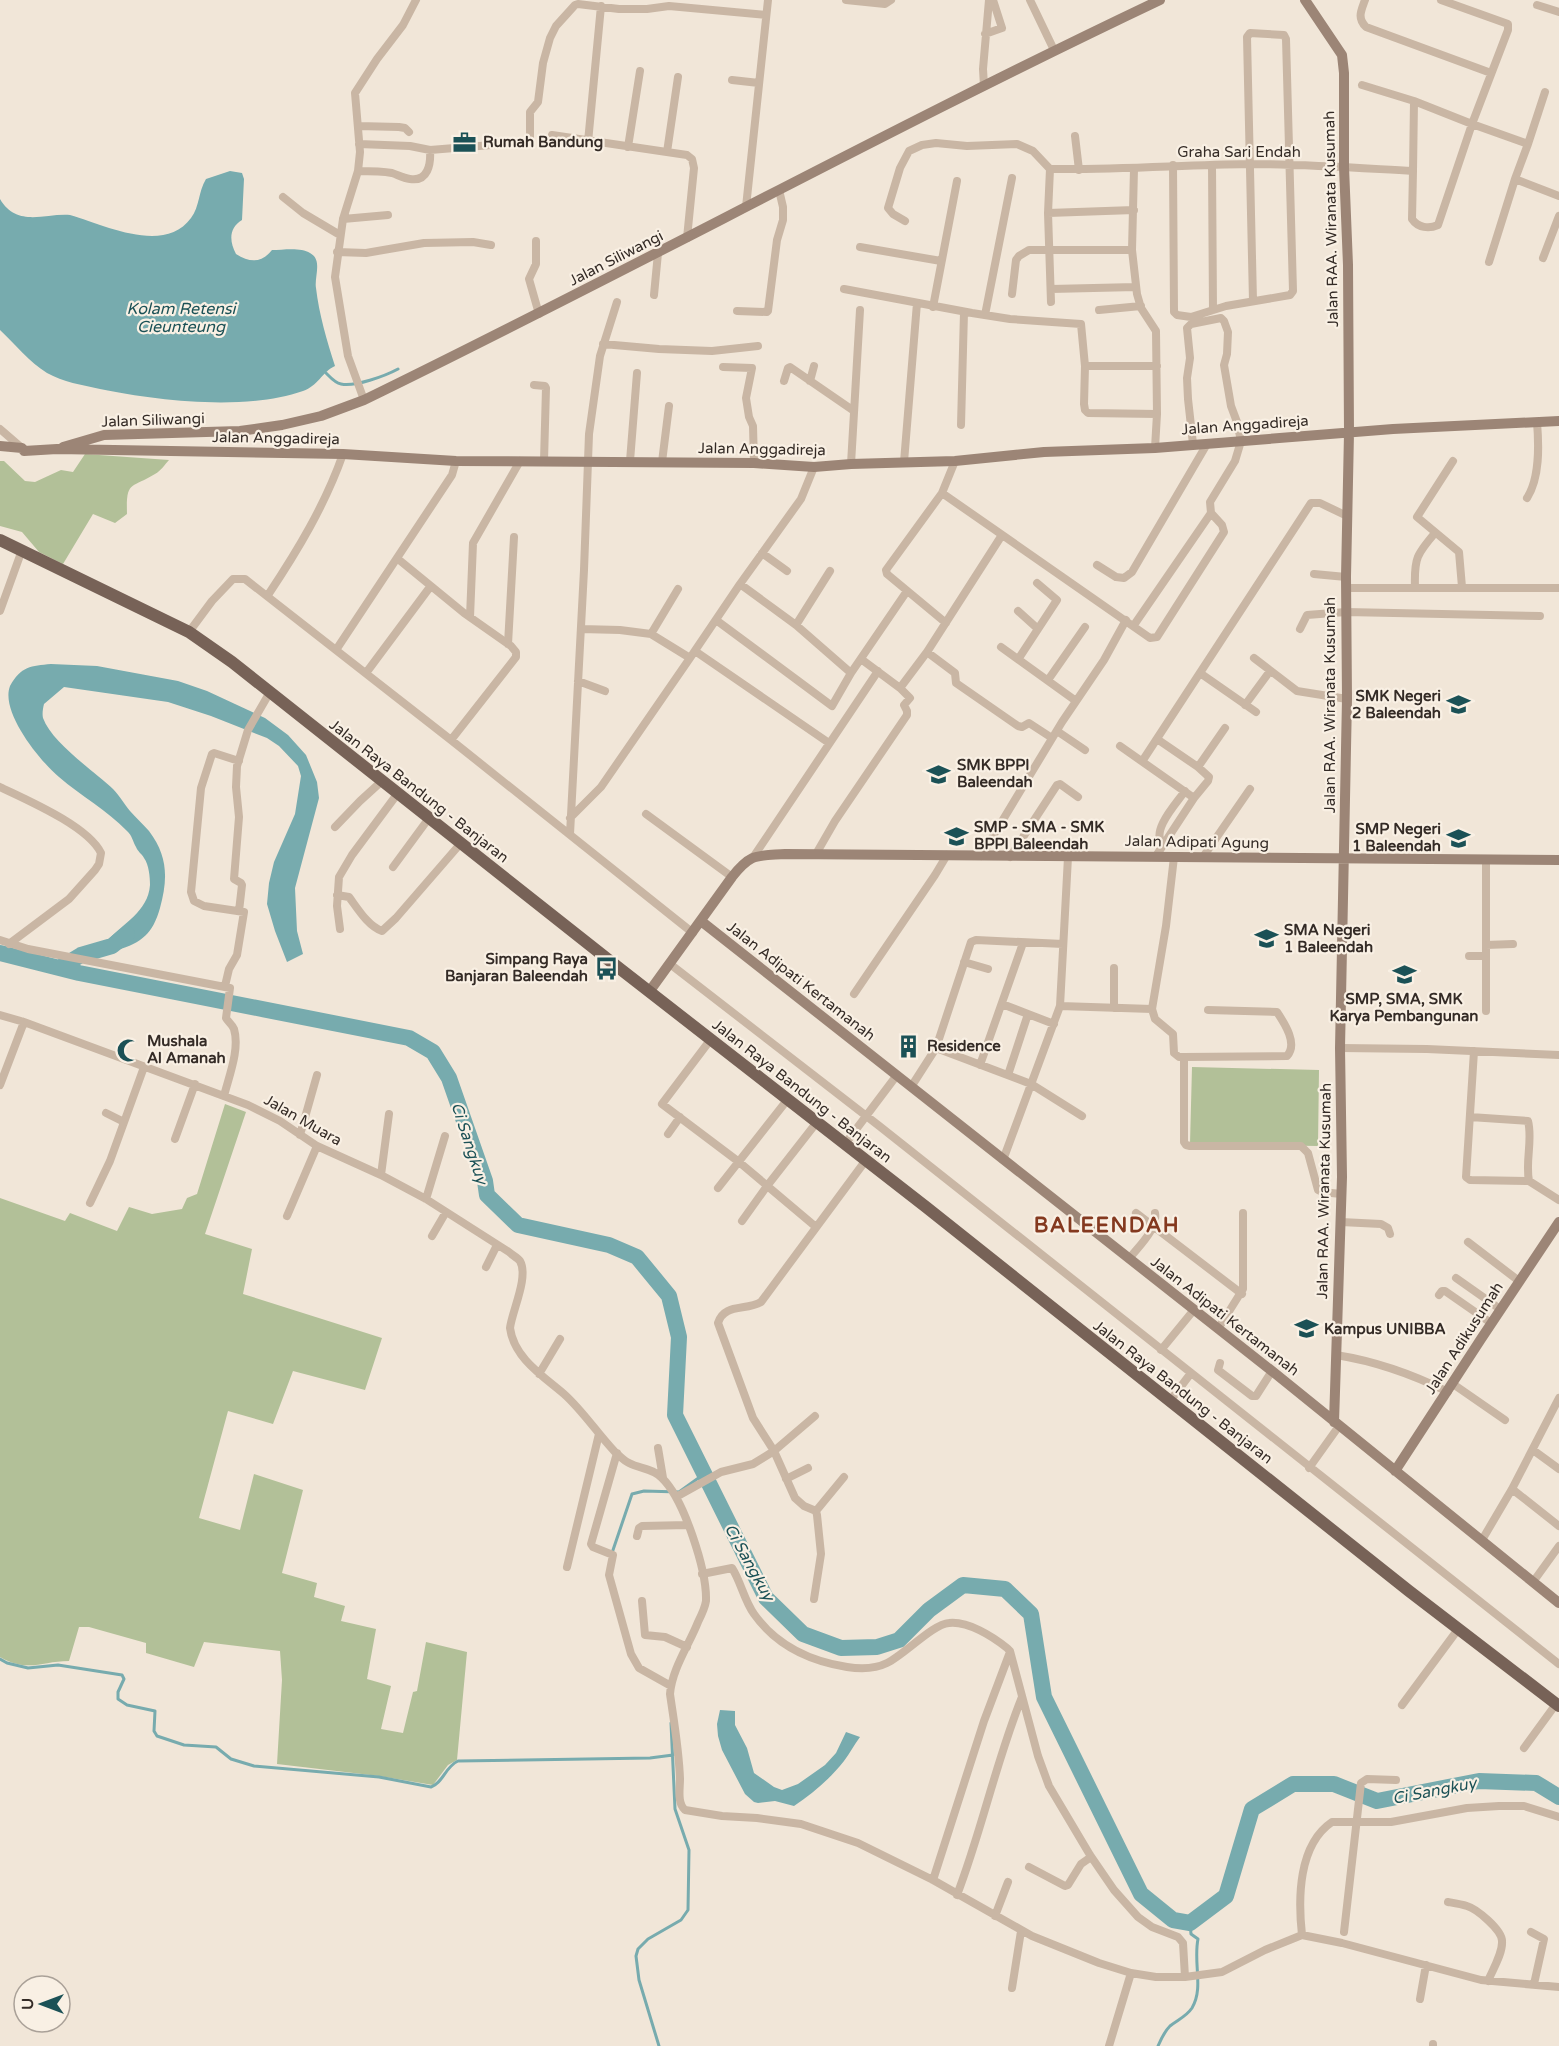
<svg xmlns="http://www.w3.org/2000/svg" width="1559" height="2046" viewBox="0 0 1559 2046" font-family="'Varela Round',sans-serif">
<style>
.green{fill:#b2c098}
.water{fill:#77abae}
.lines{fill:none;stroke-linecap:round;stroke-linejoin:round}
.stream{stroke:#77abae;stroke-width:3}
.river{stroke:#77abae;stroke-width:16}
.minor{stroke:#c9b6a4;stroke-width:8}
.secondary{stroke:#9c8576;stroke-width:10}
.primary{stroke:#776257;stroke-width:12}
.labels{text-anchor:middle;stroke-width:4.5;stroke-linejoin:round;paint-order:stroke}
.poi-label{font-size:15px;font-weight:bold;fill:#342b26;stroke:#f9f0e4;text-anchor:start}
.street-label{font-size:15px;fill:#342b26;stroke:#f9f0e4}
.water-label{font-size:16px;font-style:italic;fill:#1b5156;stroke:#f9f0e4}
.district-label{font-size:21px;font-weight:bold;letter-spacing:1.5px;fill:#84391f;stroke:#f9f0e4}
</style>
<rect width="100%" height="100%" fill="#f1e6d8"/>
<path class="green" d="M85 454 169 460C165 464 161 471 155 474 131 489 126 480 127 514L115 523 93 514 63 564 39 552 22 532 0 526V461H4L25 481 35 482 61 470 73 472Z
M1192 1067 1319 1070 1318 1146 1190 1144Z
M225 1104 246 1112 205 1234 252 1249 243 1294 382 1338 365 1390 293 1371 273 1424 228 1411 199 1518 240 1530 254 1474 303 1490 282 1573 317 1583 314 1597 345 1606 341 1621 376 1629 367 1679 391 1686 381 1729 403 1733 413 1692 417 1691 426 1642 467 1652 457 1760 448 1765 433 1785 379 1776 277 1764 282 1680 280 1651 204 1642 194 1667 146 1653V1643L89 1627H79L69 1661C42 1661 28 1673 0 1657V1198L65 1221 70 1213 117 1231 129 1207 152 1214 182 1209 187 1198 197 1194Z"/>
<path class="water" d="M230 171 242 173 244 179 242 220C229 228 229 241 236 254 250 263 262 263 272 250 283 250 301 247 310 253 323 260 314 277 316 288 319 314 327 341 335 366 322 372 318 386 303 391 246 411 158 401 100 389 82 385 63 382 47 373 29 362 16 345 0 330V199C17 228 45 213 70 215 105 225 164 255 191 218 200 206 198 192 206 179Z
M51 664 97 666 178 681 207 691 265 718 288 735 306 755 317 782 319 798 295 888 297 931 303 954 287 962 275 931 267 904 269 883 274 862 295 814 301 776 298 766 279 746 267 738 211 716 168 702 64 687 44 704C43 708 42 714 43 718 52 743 94 771 113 789 120 796 124 804 130 811 136 818 143 824 149 831 168 856 168 879 160 908 153 933 142 943 117 950L108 944 107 941C123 923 148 912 150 885 150 877 149 865 144 858 142 854 138 852 136 847 133 842 132 835 127 831 107 810 81 796 59 777 40 761 0 712 10 686 21 666 31 666 51 664Z
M720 1710 735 1711V1725L747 1748 754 1773 774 1787 782 1790 798 1784 825 1765 836 1753 846 1732 860 1737C854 1745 850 1753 844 1761 830 1779 813 1793 794 1806L775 1801 758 1803 754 1802 745 1794 722 1750 718 1736 717 1724Z"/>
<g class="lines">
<path class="stream" d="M326 373C330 377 335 383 341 384 355 387 385 376 398 369
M612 1553 632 1494 644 1491 679 1492 704 1474
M0 1659 7 1663 28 1668 58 1665 122 1675 124 1679 118 1692V1699L127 1705 155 1711 154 1731 157 1736 184 1745 216 1747 231 1759 254 1766 379 1777 431 1787C443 1783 445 1767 458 1761L650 1758 673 1755
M659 2046 639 1980 636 1956 638 1949 648 1939 681 1920 688 1910 689 1850 675 1809 671 1723
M1158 2046C1161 2039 1165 2031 1170 2026 1177 2020 1186 2017 1192 2008 1204 1988 1193 1963 1198 1939L1191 1934 1190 1923"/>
<path class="river" d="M0 953 79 973 409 1038 433 1052 449 1078 485 1181 487 1195 518 1225 609 1245 637 1257 669 1296 679 1337 675 1415 766 1598 803 1634 841 1648 877 1647 899 1640 929 1610 963 1585 1005 1589 1031 1614 1044 1697 1141 1894 1173 1920 1190 1923 1226 1896 1252 1809 1293 1784H1334L1377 1801 1479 1781 1536 1783 1559 1797
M63 966 81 955 112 946 127 934"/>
<path class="minor" d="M846 0 885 4 891 0
M1030 0 1054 50
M1365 0C1361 11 1357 18 1366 27L1491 73
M1537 5 1559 12
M985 34 1002 28 993 0
M732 80 759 83
M1362 85 1414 101
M984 86 983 69 989 0
M358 126 399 127 405 128 409 132
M552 135 687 155 692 159 694 168 687 238
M1075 136 1079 170
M588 142 601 6
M359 144 410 146 430 150 530 142V112L538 102 543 63 550 38 556 26 575 5 578 4 619 9H647L669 6 766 15
M1528 144 1545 92
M628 147 640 71
M667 152 678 77
M1173 165 1174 312 1177 315 1191 317 1226 306 1290 295 1293 291 1286 39 1284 35 1250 33 1247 37 1253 301
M1212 165 1213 310
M1050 169 1048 213 1051 302
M358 171C369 171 381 171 392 173 398 175 403 178 410 179 428 182 431 164 430 150
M1413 171 1412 219C1418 228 1429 229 1438 225L1472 124 1528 144 1515 179 1559 196
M283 197 303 213 340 235
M746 207 768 0
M1048 213 1134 210
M343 219 388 215
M905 221 893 214 888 208 900 168 909 151 922 145 936 143 967 146 1017 144 1033 151 1050 169C1116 170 1182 165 1248 164 1303 164 1358 168 1413 171L1414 101 1472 124 1508 30V24L1441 0
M536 241V264L529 279 539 314
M860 247 941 261
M1132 250 1134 169
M337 252 366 253 424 243 473 242 491 245
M1543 258 1559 216
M1489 262 1515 179
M844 289 972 313 1010 319 1081 324 1085 366
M1051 289 1136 287
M1012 294 1016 260 1019 256 1029 250H1132L1137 294 1141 308 1156 331 1157 414 1155 448
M654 295 658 253
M933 307 957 181
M1099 310 1141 306
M737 311 767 312 768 311 777 240 783 220V207L779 190
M985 315 1012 178
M603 344 659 349 712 351 758 346
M1157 366H1085L1084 404 1085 410 1088 413 1157 414
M723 367 752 368 746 398 749 417 753 426 754 463
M784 381 788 368 790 367 854 411
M810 381 814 366
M534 385 545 386 546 388 544 461
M364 400 348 356 335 277 343 219 358 171 360 152 355 93 377 59 403 25 416 0
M961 425 964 312
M0 429 22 448
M630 461 637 373
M1453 461 1417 517 1459 552 1462 587
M662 462 669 406
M904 462 917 303
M851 464 860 310
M942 493 1150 638 1157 637 1224 532 1222 525 1211 513 1210 502 1235 461 1241 441 1237 422 1231 406 1224 365 1227 354 1228 332 1224 321 1221 318 1191 324 1187 328 1190 358 1187 378 1188 399 1193 444
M1527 498C1540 478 1539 446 1537 422
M762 553 787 571
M398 559 464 613 511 646 516 652V657L451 740
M1097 565 1116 577 1124 578 1132 572 1207 444
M1314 574 1346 577
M740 584 796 625 851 673
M1415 587C1414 558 1417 554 1435 533
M1346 588H1559
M268 595C298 550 325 505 343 454
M0 611 22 550
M1018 611 1038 629
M470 617 473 543 520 461
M716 620 832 706 851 673 907 591
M946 623 887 574 886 570 942 493 955 461
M796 625 830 571
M1134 625 1211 513
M581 629 620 630 651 634 690 658
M1300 629 1307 615 1346 612 1540 616
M189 632 212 601 233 579H245L451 740 693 933
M651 634 678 589
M508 644 514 537
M1001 647 1076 701
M336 650 452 475 456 461
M695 651 829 743
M927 652 955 673 956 683 1018 726 1022 727 1029 723 1052 738
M1019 658 1057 600 1037 583
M1254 658 1297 691 1347 699
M861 659 900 688 927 652 1002 535
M366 673 430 587
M1200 673 1256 712
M1048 680 1085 627
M578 681 605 691
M1245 705 1270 671
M1057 731 1085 750
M1157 739 1198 767 1209 777 1208 781 1194 798
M1120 746 1194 798 1156 856
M1143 760 1311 503H1320L1347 516
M1198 767 1225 728
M0 787C27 800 88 826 101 853L99 864 95 870 69 899 9 944
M646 814 732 877
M570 818 601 787 690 658 740 584 801 499 814 467
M335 827 360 801 382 781
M570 834 584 570 589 434 600 356 617 302
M1163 845C1150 831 1176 804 1185 791
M816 854 835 821 907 715V711L904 705 910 698 900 688
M754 856 878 671
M981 856 1062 722 1104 660 1126 620
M1010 857 1057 785 1060 784 1078 797
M1174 857 1166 926 1152 1009 1155 1019 1173 1034 1174 1053 1179 1057H1184V1142L1186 1145 1190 1146H1301L1308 1153 1318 1190 1322 1192 1341 1194
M1203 857 1250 789
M1486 860V1011
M393 867 429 818
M337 895 349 897C358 909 368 926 382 931L396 918 461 843
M239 911 242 885 241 883 234 879 239 817 236 787 237 766 248 730 270 692
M340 929 337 906 339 877 352 855 398 793
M0 940 28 949 230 988 226 1018C228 1022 232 1024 234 1029 240 1049 229 1076 224 1096
M1486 945 1513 944
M1469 956H1486
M964 962 988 969
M670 964 878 1125 1559 1664
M225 986 229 969 237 955 244 912 204 906 194 901 191 892 201 788 212 754 214 753 239 761
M854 994 935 875 947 855
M1002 1004 1028 1014
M1060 1006 1152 1009
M1114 1008V968
M0 1015 24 1022 248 1105 280 1121 317 1146 381 1175 426 1199 509 1252C512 1255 518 1258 520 1261 529 1277 512 1311 510 1328 514 1358 543 1376 564 1394 583 1411 597 1433 615 1452 619 1455 624 1461 629 1463 640 1469 653 1468 662 1478 684 1499 707 1571 706 1601 705 1608 701 1616 698 1622 689 1645 672 1669 670 1694 674 1722 679 1750 680 1779 680 1789 677 1803 685 1810L722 1816 757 1818 801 1824 858 1843 933 1880 1032 1936 1099 1963 1131 1973 1156 1977H1185L1222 1972 1265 1950 1302 1935 1342 1943 1481 1980 1559 1987
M711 1039 662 1104 739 1162 816 1227
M936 1048 1031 1084 1082 1116
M1340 1048 1427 1049 1559 1055
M1474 1051 1466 1177 1470 1180 1529 1181
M1184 1057 1287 1056C1298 1044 1285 1024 1277 1012L1208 1010
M980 1065 1023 943
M1008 1075 1028 1014 1054 1024
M0 1085 24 1022
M911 1087 936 1048 971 942 976 940 1063 944
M106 1113 124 1122
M1470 1117 1528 1121C1533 1140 1525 1161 1529 1181L1559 1200
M668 1134 680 1117
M300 1135 317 1075
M175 1139 195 1084
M845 1144 897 1075
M1003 1160 1060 1006 1068 857
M381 1175 389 1114
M718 1188 788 1099
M426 1199 445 1136
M90 1203 110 1161 144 1067
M1136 1213 1242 1294
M287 1216 317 1146
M742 1221 767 1186 817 1122
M1341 1222 1381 1224 1388 1228 1390 1234
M432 1236 446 1212
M1468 1242 1519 1281
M1129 1259C1138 1247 1158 1229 1155 1213
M486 1267 497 1245
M1456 1278 1500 1309
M1439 1295 1442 1291H1445L1491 1323
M1218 1329 1243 1289V1213
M1162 1348 1161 1350 1193 1311
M1336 1355C1374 1361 1414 1375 1448 1392
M1220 1363 1218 1370 1252 1396H1256L1272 1371
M539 1374 560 1339
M1453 1384 1505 1420
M1170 1401 1191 1373
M658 1448 663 1478
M1533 1450 1559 1469
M617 1453 591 1544 593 1547 613 1555 609 1575 631 1654 639 1668 671 1686
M1311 1467 1309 1468 1339 1426
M786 1479 808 1468
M1512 1489 1559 1526
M676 1497 721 1472 753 1464 774 1451 815 1416
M816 1511 844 1477
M637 1536 639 1528 642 1526 688 1525
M1482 1540 1512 1489 1559 1398
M567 1567 599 1434
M702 1574 732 1568C741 1582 744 1600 754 1614 776 1645 809 1661 847 1667 860 1669 875 1669 887 1663 904 1655 933 1624 949 1623 968 1621 992 1636 1007 1648L1010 1651 1038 1756 1049 1786 1090 1855 1114 1890 1138 1917 1152 1927 1178 1937 1183 1943 1185 1977
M1533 1582 1559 1546
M814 1599 821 1554 817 1515 816 1511 804 1506 795 1498 774 1451 753 1418 718 1323C724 1303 746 1311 761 1302L866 1160
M642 1601 645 1635 665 1637 687 1647
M1402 1705 1459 1628
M1524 1748 1556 1704
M1029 1867 1065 1886 1068 1885 1081 1864 1091 1857
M933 1880 984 1721 1010 1652
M957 1895C982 1830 996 1761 1022 1697
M1448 1902C1454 1903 1461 1904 1467 1906 1477 1909 1502 1930 1502 1941 1503 1953 1493 1969 1488 1981
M995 1916 1008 1882
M1344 1932 1361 1783 1367 1779 1396 1780
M1531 1932 1544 1939 1534 1984
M1302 1935C1298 1899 1298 1845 1332 1822H1391L1467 1808 1499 1806H1524L1559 1817
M1012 1988 1021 1931
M1420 1999 1426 1965
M1109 2046 1131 1973
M1433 2046V2044"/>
<path class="secondary" d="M1305 0 1342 55 1344 73V167L1348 265 1349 433 1346 577 1347 699 1340 1048 1342 1177 1334 1422
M0 446 22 448 24 451 57 449 343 454 456 461 754 463 814 467 851 464 955 461 1044 452 1155 448 1393 429 1559 421
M63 447 104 435 240 431 282 425 321 416 364 400C631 270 892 127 1160 0
M701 921 1272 1371 1559 1603
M649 992 732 877C751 853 756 856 785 854L1559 860
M1395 1471 1481 1339 1559 1222"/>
<path class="primary" d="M0 540 189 632 232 662 610 961 926 1207 1409 1591 1559 1706"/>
</g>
<defs>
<symbol id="office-bare" viewBox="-9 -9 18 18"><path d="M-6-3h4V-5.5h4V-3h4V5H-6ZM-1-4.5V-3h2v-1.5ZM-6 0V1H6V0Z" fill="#1b5156" stroke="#f9f0e4" stroke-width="2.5" paint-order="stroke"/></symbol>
<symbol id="school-bare" viewBox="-9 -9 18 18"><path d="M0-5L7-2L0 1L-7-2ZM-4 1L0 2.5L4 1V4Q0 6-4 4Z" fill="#1b5156" stroke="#f9f0e4" stroke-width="2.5" paint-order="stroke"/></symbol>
<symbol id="bus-bare" viewBox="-9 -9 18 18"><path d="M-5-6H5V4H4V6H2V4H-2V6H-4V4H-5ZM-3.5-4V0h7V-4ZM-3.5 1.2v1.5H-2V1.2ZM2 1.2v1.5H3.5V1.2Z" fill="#1b5156" stroke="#f9f0e4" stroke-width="2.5" paint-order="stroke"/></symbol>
<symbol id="building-bare" viewBox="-9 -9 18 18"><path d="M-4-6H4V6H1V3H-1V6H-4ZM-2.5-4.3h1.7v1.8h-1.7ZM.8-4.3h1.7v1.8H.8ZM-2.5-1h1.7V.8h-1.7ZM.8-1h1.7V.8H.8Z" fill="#1b5156" stroke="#f9f0e4" stroke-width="2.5" paint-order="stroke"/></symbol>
<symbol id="mosque-bare" viewBox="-9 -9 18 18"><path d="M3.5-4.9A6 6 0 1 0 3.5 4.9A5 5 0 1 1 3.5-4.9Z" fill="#1b5156" stroke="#f9f0e4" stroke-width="2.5" paint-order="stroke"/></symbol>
<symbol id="university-bare" viewBox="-9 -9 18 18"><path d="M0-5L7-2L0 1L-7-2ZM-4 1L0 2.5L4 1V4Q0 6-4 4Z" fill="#1b5156" stroke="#f9f0e4" stroke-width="2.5" paint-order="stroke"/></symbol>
</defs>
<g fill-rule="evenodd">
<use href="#office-bare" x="448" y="126" width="33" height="33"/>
<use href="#school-bare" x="1442" y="688" width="33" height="33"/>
<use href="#school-bare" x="922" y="758" width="33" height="33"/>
<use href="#school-bare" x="940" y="820" width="33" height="33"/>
<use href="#school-bare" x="1442" y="822" width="33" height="33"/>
<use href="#school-bare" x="1250" y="922" width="33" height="33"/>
<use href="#bus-bare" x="590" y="952" width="33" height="33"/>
<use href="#school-bare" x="1388" y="958" width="33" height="33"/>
<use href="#building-bare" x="892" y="1030" width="33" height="33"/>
<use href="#mosque-bare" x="112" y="1034" width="33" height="33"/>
<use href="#university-bare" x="1290" y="1312" width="33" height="33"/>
</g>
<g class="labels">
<g class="poi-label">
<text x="483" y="147">Rumah Bandung</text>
<text x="1441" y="701" text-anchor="end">SMK Negeri<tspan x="1441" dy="17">2 Baleendah</tspan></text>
<text x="957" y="770">SMK BPPI<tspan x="957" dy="17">Baleendah</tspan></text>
<text x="974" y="832">SMP - SMA - SMK<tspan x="974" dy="17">BPPI Baleendah</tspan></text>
<text x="1441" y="834" text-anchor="end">SMP Negeri<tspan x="1441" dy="17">1 Baleendah</tspan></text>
<text x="1284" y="935">SMA Negeri<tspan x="1284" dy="17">1 Baleendah</tspan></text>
<text x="588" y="964" text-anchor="end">Simpang Raya<tspan x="588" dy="17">Banjaran Baleendah</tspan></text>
<text x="1404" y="1004" text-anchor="middle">SMP, SMA, SMK<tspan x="1404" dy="17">Karya Pembangunan</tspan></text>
<text x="147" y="1046">Mushala<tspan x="147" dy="17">Al Amanah</tspan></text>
<text x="927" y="1051">Residence</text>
<text x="1324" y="1334">Kampus UNIBBA</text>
</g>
<g class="street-label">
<text x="1239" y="157">Graha Sari Endah</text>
<text transform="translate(1331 219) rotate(-91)" y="5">Jalan RAA. Wiranata Kusumah</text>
<text transform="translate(616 258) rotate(-27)" y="5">Jalan Siliwangi</text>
<text transform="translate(153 420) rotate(-2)" y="5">Jalan Siliwangi</text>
<text transform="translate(1245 425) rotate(-4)" y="5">Jalan Anggadireja</text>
<text transform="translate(276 438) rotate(1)" y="5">Jalan Anggadireja</text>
<text transform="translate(762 449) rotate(1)" y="5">Jalan Anggadireja</text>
<text transform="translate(1330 705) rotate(-90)" y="5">Jalan RAA. Wiranata Kusumah</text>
<text transform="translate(419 791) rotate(38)" y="5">Jalan Raya Bandung - Banjaran</text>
<text transform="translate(1197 842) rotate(1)" y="5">Jalan Adipati Agung</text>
<text transform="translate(801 981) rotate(38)" y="5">Jalan Adipati Kertamanah</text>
<text transform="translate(802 1091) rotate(38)" y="5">Jalan Raya Bandung - Banjaran</text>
<text transform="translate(303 1120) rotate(30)" y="5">Jalan Muara</text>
<text transform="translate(1324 1191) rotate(-89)" y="5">Jalan RAA. Wiranata Kusumah</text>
<text transform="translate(1225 1316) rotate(38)" y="5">Jalan Adipati Kertamanah</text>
<text transform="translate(1464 1338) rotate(-57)" y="5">Jalan Adikusumah</text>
<text transform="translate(1183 1392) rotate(38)" y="5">Jalan Raya Bandung - Banjaran</text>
</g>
<g class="water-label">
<text x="181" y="314">Kolam Retensi<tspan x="181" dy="18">Cieunteung</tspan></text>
<text transform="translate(470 1143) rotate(72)" y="6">Ci Sangkuy</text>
<text transform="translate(750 1562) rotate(61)" y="6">Ci Sangkuy</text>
<text transform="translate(1434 1790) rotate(-11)" y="6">Ci Sangkuy</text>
</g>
<g class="district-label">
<text x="1107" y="1232">BALEENDAH</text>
</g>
</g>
<g transform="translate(42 2004) rotate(270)"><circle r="28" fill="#f9f0e4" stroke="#aaa198" stroke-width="1.5"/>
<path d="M0-4.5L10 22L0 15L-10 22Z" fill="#1b5156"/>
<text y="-9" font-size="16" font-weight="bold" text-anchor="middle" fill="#342b26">U</text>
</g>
</svg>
